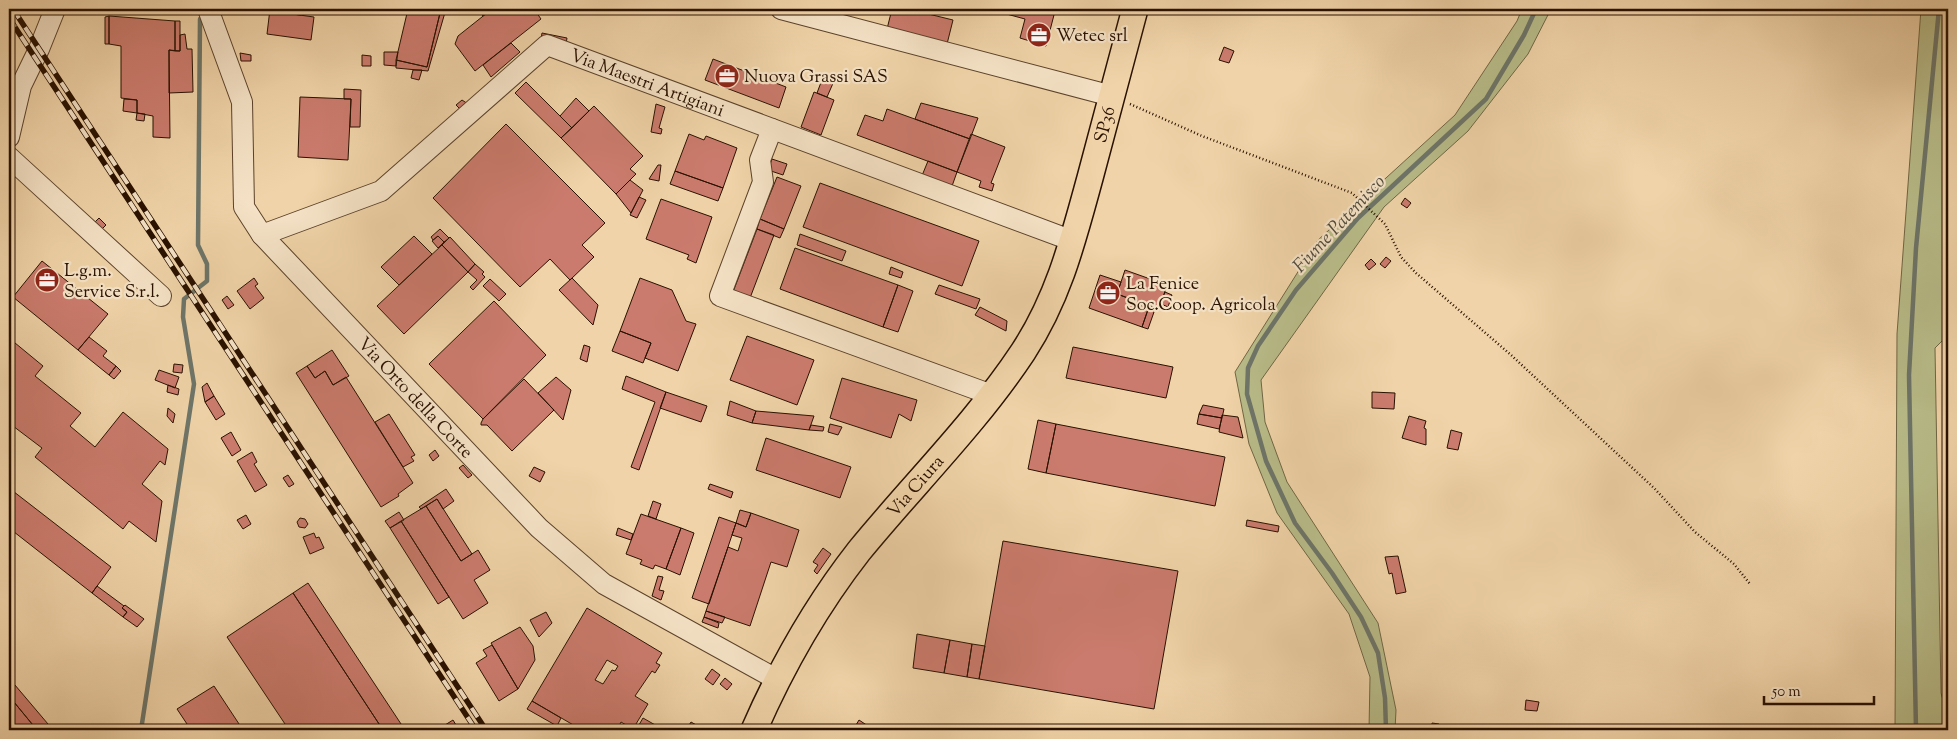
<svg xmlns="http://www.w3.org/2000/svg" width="1957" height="739" viewBox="0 0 1957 739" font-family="'Sorts Mill Goudy',serif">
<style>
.green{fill:#b8bc89;stroke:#706644}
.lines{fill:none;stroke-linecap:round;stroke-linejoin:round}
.stream{stroke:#6d7569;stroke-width:4.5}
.building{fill:#cb7b6d;stroke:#291100;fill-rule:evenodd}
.minor-casing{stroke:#5b422a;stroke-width:22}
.major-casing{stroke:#291100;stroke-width:28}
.path{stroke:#291100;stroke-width:2.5;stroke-dasharray:1 2.5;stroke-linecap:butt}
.minor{stroke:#f5e2c6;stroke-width:20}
.major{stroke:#f0d3a8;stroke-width:25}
.rail-casing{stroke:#291100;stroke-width:5.5}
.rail{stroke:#f5e2c6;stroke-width:4;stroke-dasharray:11;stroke-linecap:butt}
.labels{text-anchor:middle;stroke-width:4.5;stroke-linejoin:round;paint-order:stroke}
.poi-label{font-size:18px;fill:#291100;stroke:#f5e2c6;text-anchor:start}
.street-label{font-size:18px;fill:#291100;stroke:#f5e2c6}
.water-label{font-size:19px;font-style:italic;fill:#514b3d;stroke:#f5e2c6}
</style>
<rect width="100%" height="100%" fill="#f0d3a8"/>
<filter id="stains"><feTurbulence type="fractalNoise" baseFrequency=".004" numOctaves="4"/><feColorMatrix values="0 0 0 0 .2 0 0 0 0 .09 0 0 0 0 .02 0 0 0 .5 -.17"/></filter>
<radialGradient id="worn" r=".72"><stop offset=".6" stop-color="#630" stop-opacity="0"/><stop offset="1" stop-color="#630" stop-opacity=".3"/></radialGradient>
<path class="green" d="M1522 9H1551L1528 54 1468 131 1384 207 1261 380 1265 422 1287 482 1378 623 1396 710 1395 730H1369L1370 677 1349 614 1277 513 1249 444 1235 372 1318 240 1455 115 1517 21Z
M1921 9H1948V335L1935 348 1941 693 1948 719V730H1895L1897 334Z"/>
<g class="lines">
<path class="stream" d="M141 730 194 384 183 317 184 299 207 281V264L198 245 200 19
M1386 730 1385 698 1378 653 1361 617 1332 573 1295 523 1266 461 1247 394 1248 368 1258 346 1296 290 1358 218 1486 99 1524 35 1536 9
M1916 730 1909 375 1916 248 1939 9"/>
</g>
<path class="building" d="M270 9H293L292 14 314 17 311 40 267 34Z
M293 9H303L301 15 292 14Z
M408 9H441L427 67 396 60Z
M441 9H446L428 71 396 68V60L427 67Z
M477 9H492L483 16Z
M492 9H534L541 19 475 71 455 44 458 36Z
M892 9H908L953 20 947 44 887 29Z
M988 9 1055 11 1046 46 1020 38 1025 19Z
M109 16 175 21V51L169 50 170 138 153 137V116L137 113V100L121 98V46L109 44Z
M109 16V44H105V17Z
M175 21H180V51H175Z
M542 33 567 38 566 44 541 39Z
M185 34 187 49H192L193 92 169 93V50L180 51V35Z
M511 43 520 52 491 77 483 65Z
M1224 47 1234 51 1229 63 1219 60Z
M384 52H398L396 66 384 65Z
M240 53 251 55V61H241Z
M362 55 371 56V66H362Z
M713 59 786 87 779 108 705 80Z
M413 70H422L419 80 411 78Z
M823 77 834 81 827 97 817 93Z
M526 82 572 128 561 138 515 93Z
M344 89 361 90 360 127H350L351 99H344Z
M814 92 834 100 821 135 801 127Z
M300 97 351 99 348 160 298 157Z
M576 98 589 111 572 128 560 116Z
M124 99 137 100V113L123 111Z
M462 100 468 104 461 110 456 105Z
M921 103 978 118 970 139 915 119Z
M656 104 665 107 659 128 662 129 661 134 651 132Z
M594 106 643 156 630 169 636 174 616 194 561 138Z
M887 109 970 139 957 172 857 135 865 115 883 121Z
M137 113 145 114 144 121 136 120Z
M506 124 605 223 582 245 594 257 570 280 550 259 520 287 433 198Z
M689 134 704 140 706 136 737 148 723 188 675 171Z
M971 134 1005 147 991 183 994 184 992 191 979 187 981 181 957 172Z
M772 159 787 164 783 175 768 170Z
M928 161 957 172 951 189 921 178Z
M658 165H661L659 181 649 179Z
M675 171 723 188 718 201 670 184Z
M777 177 801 186 784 229 760 219Z
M630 180 643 190 631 213 616 194Z
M820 183 979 241 962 286 803 227Z
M639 197 646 200 637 218 630 215Z
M1405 198 1411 203 1407 208 1401 204Z
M661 199 712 217 696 263 687 259 689 255 646 239Z
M99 218 106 225 101 230 94 223Z
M760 219 784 229 780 238 757 229Z
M440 229 449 238 444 242 438 236 433 240 431 237Z
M757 229 774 235 750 298 733 292Z
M800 234 846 251 842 261 797 245Z
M414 236 432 254 399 285 381 267Z
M438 236 444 242 438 248 432 241Z
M450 237 475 264 468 272 442 245Z
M442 245 468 272 404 334 377 306Z
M795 248 898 285 883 327 780 289Z
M1386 257 1391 261 1385 268 1380 264Z
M1371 259 1376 264 1369 270 1365 265Z
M42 261 108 314 78 350 13 297Z
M475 264 484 272 482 274 485 277 473 290 470 287 477 280 468 272Z
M891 267 903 272 901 278 889 274Z
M1125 270 1167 285 1159 309 1117 294Z
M1100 275 1121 282 1117 294 1149 306 1142 327 1089 308Z
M254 278 258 284 255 286 264 298 250 309 237 291Z
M572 278 598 305 593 325 559 290Z
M640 278 672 290 686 321 696 324 678 371 645 358 651 343 620 331Z
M490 279 506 294 499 301 483 286Z
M898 285 913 291 898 332 883 327Z
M939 285 980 299 976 309 935 294Z
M1165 292 1172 295 1168 307 1161 304Z
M227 296 234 305 228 309 222 300Z
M494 301 546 355 483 419 429 364Z
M980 307 1007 321 1006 331 975 315Z
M1148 310 1154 312 1148 329 1142 327Z
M620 331 651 343 643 363 612 351Z
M747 336 814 360 797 405 730 380Z
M89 337 107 351 103 356 116 366 109 375 78 350Z
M9 338 43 366 35 376 81 413 70 426 95 447 123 412 168 449 165 465 160 461 142 484 162 501 156 542 129 521 123 529 35 457 42 448 9 423Z
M584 345 590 347 587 362 580 359Z
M1073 347 1173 367 1166 398 1066 378Z
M332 350 349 376 333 385 325 371 315 378 307 366Z
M174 364 183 365 182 373 173 372Z
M116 366 121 371 114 379 109 375Z
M307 366 315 378 325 371 333 385 346 377 413 483 398 494 399 496 381 507 296 373Z
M159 370 179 377 175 388 155 380Z
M626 376 666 392 639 470 631 467 655 402 622 389Z
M556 377 571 390 563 420 538 393Z
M842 378 917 400 911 421 899 414 891 438 830 418Z
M524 379 554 410 512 451 487 425H481V423L483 419Z
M207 383 214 396 205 402 202 387Z
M168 385 179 389 178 395 167 392Z
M666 392 707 406 701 422 660 408Z
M1372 392 1395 393 1394 409 1372 408Z
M214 396 225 414 216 420 205 402Z
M730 401 756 411 752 423 727 415Z
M1203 405 1224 409 1222 418 1199 414Z
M168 408 175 414 173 423 167 416Z
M756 411 814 416 809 430 752 423Z
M389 414 415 455 411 457 414 461 403 467 375 422Z
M1199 414 1222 418 1219 429 1197 424Z
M1222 415 1238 417 1243 438 1219 432Z
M1409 416 1426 421 1424 428 1426 429V445L1402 438Z
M1038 420 1056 424 1046 473 1028 469Z
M830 424 842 427 838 435 828 432Z
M1056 424 1225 457 1215 506 1046 473Z
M811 425 824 427 823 431 809 430Z
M1451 430 1462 433 1458 450 1447 448Z
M231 432 241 450 232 456 221 438Z
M766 438 851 467 840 498 756 470Z
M435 450 439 456 433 461 429 455Z
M252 452 257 462 254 464 267 485 255 492 237 461Z
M463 465 472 475 468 478 459 468Z
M534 467 545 472 540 482 529 476Z
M288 475 294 484 289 487 283 478Z
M710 484 733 492 731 498 708 489Z
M9 488 111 567 92 593 9 528Z
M446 489 454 501 443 509 437 499 421 509 419 507Z
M437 499 472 554 461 561 426 506Z
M653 501 661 504 656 519 648 516Z
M426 506 461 561 478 550 490 570 474 580 488 603 463 619 401 521Z
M740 510 751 513 746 527 736 523Z
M399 512 404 520 390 528 385 521Z
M751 513 799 530 787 567 771 562 750 626 706 611 728 547 738 551 742 538 732 535 736 523 746 527Z
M641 514 681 528 666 569 655 565 653 569 640 564 642 560 626 554Z
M246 515 251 524 243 529 237 520Z
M719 517 736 523 709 604 692 598Z
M300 518 305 519 308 524 305 528 299 527 297 522Z
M1247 520 1279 526 1278 532 1246 526Z
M401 521 449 597 438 604 390 528Z
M618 528 633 534 631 540 616 535Z
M681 528 694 533 680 575 666 569Z
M314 533 316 538 319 537 324 548 310 554 303 537Z
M1003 541 1178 571 1154 709 979 679Z
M823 548 831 554 817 574 814 571 818 565 813 562Z
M1398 556 1406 592 1396 594 1392 573 1389 574 1385 557Z
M658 576 663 577 659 590 664 591 661 600 652 596Z
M308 583 405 730H383L293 593Z
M97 586 124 606 122 608 127 612 123 617 92 593Z
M293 593 383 730H289L227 637Z
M125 605 144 619 137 627 123 617 127 612 122 608Z
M587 608 662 653 656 663 660 665 655 673 652 671 635 696 648 704 633 729 621 722 617 730H582L532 701ZM607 660 618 666 615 671 612 670 603 684 595 680Z
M706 611 725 617 722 623 704 617Z
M546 612 552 623 539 637 530 620Z
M704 617 719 623 718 628 702 622Z
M520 627 533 646 535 660 518 689 491 643Z
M917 634 950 640 944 673 913 668Z
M950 640 972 644 967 677 944 673Z
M972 644 985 646 979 679 967 677Z
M492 645 518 689 499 701 476 663 487 656 483 650Z
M712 669 720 675 713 685 705 679Z
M9 678 48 724 41 730H37L9 696Z
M725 678 732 684 727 690 720 684Z
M214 686 243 730H191L177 709Z
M9 696 37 730H9Z
M1526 700 1539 702 1537 711 1525 710Z
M532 701 561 718 557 726 527 709Z
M643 718 664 730H636Z
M453 720 459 730H437Z
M859 720 874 730H853Z
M691 722 705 730H686Z
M1432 723 1439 724V730L1432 729Z"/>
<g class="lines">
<defs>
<g id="minor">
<path id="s1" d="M208 9 242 102 244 207 262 235 539 528 604 584 776 679"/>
<path d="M781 9 1112 96"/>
<path d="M772 129 760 160 763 182 720 296 992 395"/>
<path d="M9 137 21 86 39 49 55 9"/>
<path d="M9 157 161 296"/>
<path id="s2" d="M262 235 381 191 547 45 1073 241"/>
</g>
<g id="major">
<path id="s3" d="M754 730C782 666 816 606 859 551 913 485 976 423 1023 352 1059 297 1073 240 1090 178 1105 122 1120 65 1135 9"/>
</g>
</defs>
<use href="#minor" class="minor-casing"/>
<use href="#major" class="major-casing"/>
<path class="path" d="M1130 104 1202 136 1352 193 1385 224 1401 257 1416 273 1511 355 1654 488 1695 532 1734 564 1750 584"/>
<use href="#minor" class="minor"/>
<use href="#major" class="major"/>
<defs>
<path id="rail" d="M13 9 486 730
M9 18 476 730"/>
</defs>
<use href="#rail" class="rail-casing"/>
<use href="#rail" class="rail"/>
</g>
<defs>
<symbol id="office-disc" viewBox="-11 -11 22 22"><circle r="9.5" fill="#8f2418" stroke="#f5e2c6"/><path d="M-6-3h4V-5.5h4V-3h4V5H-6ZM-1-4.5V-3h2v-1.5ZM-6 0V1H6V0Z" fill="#fff"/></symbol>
</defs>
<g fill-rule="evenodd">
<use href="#office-disc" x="1025" y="21" width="28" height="28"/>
<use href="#office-disc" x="713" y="62" width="28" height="28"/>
<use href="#office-disc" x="33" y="266" width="28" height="28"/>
<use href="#office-disc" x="1094" y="279" width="28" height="28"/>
</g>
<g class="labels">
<g class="poi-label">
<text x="1056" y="41">Wetec srl</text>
<text x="744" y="82">Nuova Grassi SAS</text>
<text x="64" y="276">L.g.m.<tspan x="64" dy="21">Service S.r.l.</tspan></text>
<text x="1126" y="289">La Fenice<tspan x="1126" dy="21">Soc.Coop. Agricola</tspan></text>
</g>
<g class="street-label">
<text dy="6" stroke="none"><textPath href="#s2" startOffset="455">Via Maestri Artigiani</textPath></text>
<text dy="6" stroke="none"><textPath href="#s3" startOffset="709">SP36</textPath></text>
<text dy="6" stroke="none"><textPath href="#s1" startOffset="461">Via Orto della Corte</textPath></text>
<text dy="6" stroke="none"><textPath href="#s3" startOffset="294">Via Ciura</textPath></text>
</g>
<g class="water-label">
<text transform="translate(1338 223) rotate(-47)" y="7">Fiume Patemisco</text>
</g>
</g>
<rect width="1957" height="739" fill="none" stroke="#f0d3a8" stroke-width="30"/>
<rect x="10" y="10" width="1937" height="719" fill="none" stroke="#291100" stroke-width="2.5"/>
<rect x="15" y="15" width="1927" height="709" fill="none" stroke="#291100"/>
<path d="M1764 696v8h110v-8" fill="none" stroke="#291100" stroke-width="2.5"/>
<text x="1772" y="696" font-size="15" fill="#291100" stroke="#f5e2c6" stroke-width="4" paint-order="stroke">50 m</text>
<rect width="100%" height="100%" filter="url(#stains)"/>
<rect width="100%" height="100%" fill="url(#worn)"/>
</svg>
